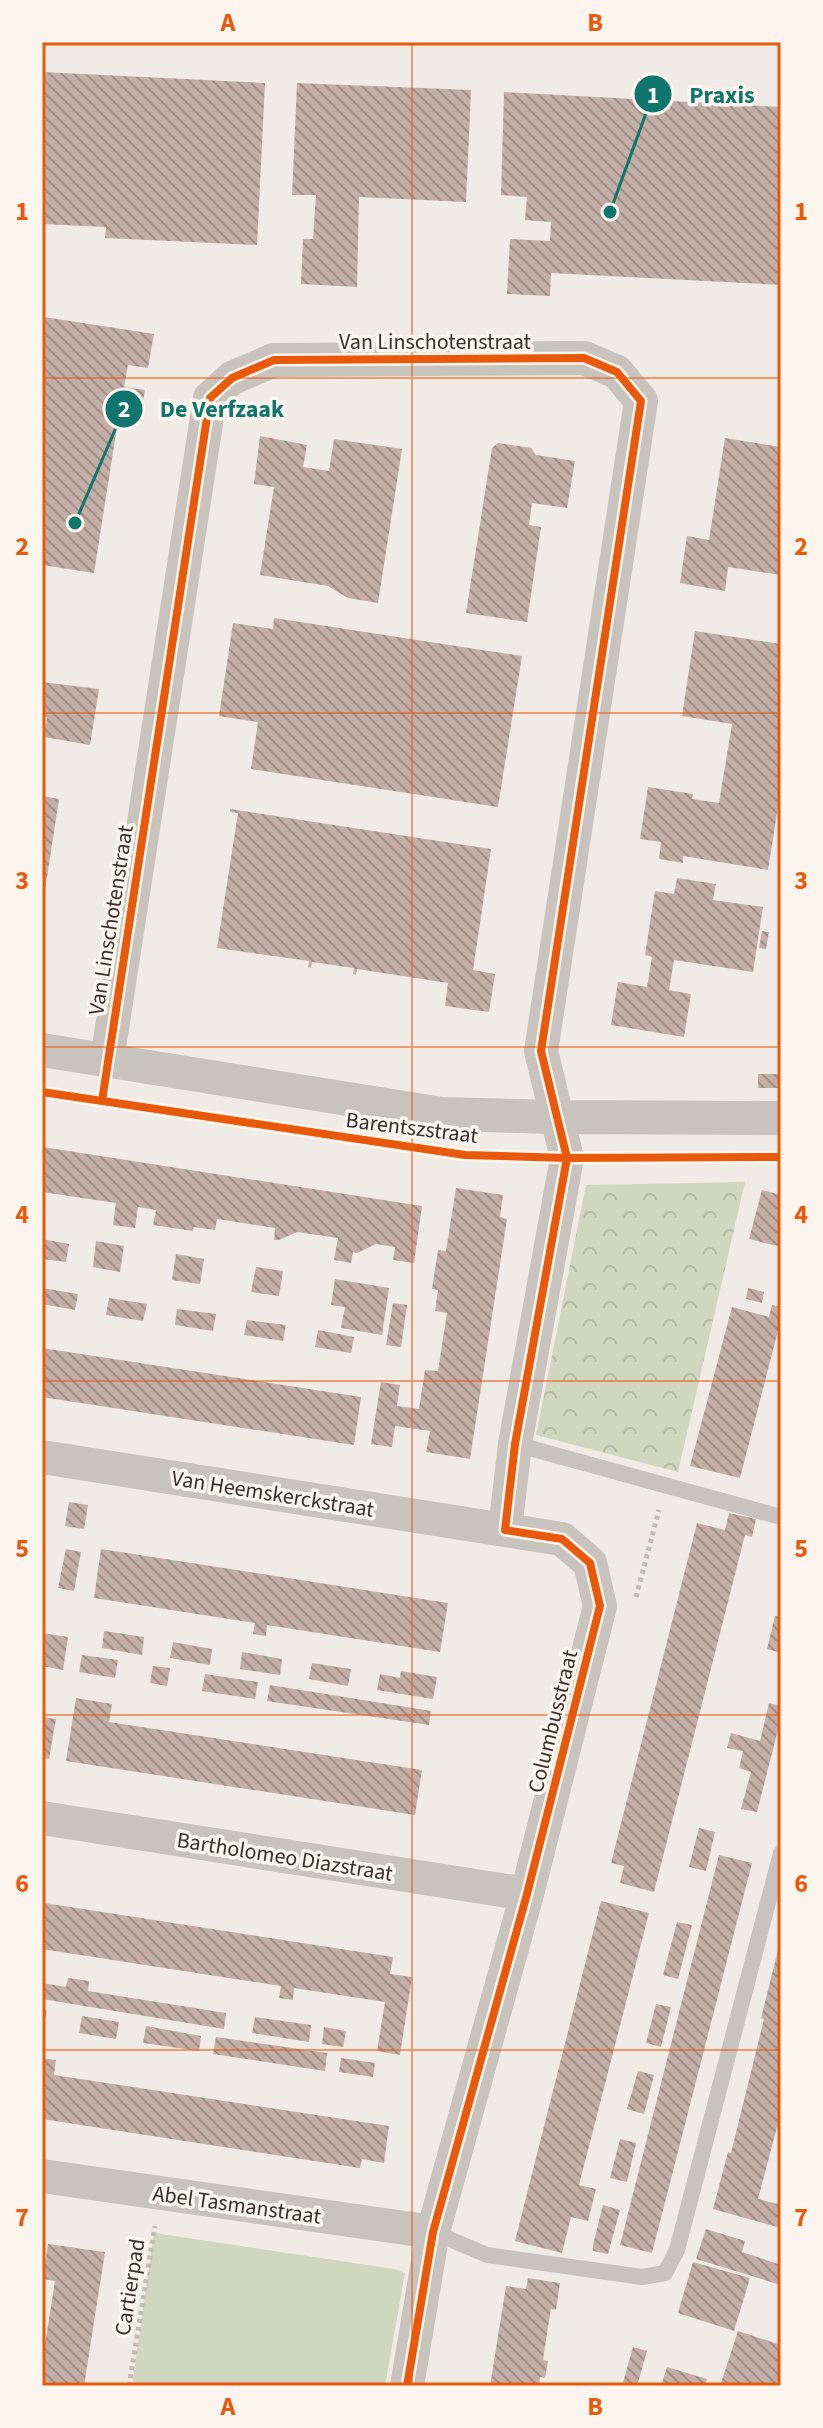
<svg xmlns="http://www.w3.org/2000/svg" width="823" height="2428" viewBox="0 0 823 2428" font-family="'Source Sans 3',sans-serif">
<style>
.grass{fill:#d1d6bf}
.forest{fill:url(#forest-crowns)}
.building{fill:url(#building-back-hatch)}
.lines{fill:none;stroke-linecap:round;stroke-linejoin:round}
.path{stroke:#c2bbb6;stroke-width:5;stroke-dasharray:4 4;stroke-linecap:butt}
.lane{stroke:#c9c3be;stroke-width:16}
.street{stroke:#c9c3be;stroke-width:34}
.cycleway-casing{stroke:#fbf5ee;stroke-width:13}
.cycleway{stroke:#e8590c;stroke-width:8}
.grid{fill:none;stroke:#e8590c;stroke-width:2;stroke-opacity:0.55}
.labels{text-anchor:middle;stroke-width:7;stroke-linejoin:round;paint-order:stroke}
.street-label{font-size:22px;fill:#3b302b;stroke:#fbf5ee}
.leader{fill:none;stroke:#0f766e;stroke-width:3}
.callout-dot{fill:#0f766e;stroke:#fbf5ee;stroke-width:3}
.mark-label{font-size:24px;text-anchor:middle;font-weight:bold;fill:#fff}
.callout-label{font-size:24px;text-anchor:middle;font-weight:bold;fill:#0f766e;stroke:#fbf5ee;stroke-width:7;stroke-linejoin:round;paint-order:stroke}
.neatline{fill:none;stroke:#e8590c;stroke-width:3}
.grid-label{font-size:26px;text-anchor:middle;font-weight:bold;fill:#e8590c}
</style>
<defs>
<pattern id="forest-crowns" width="20" height="18" patternUnits="userSpaceOnUse" patternTransform="scale(2)"><rect width="20" height="18" fill="#d1d6bf"/><path d="M2 6a3 3 0 1 1 6 0M12 15a3 3 0 1 1 6 0" fill="none" stroke="#b4b8a4"/></pattern>
<pattern id="building-back-hatch" width="6" height="6" patternUnits="userSpaceOnUse" patternTransform="scale(2)"><rect width="6" height="6" fill="#c3afa7"/><path d="M-1 5l2 2M0 0l6 6M5-1l2 2" fill="none" stroke="#a08f88"/></pattern>
</defs>
<rect width="100%" height="100%" fill="#f0ebe5"/>
<path class="grass" d="M154 2233 394 2269 405 2273 385 2386H132Z"/>
<path class="forest" d="M745 1182 678 1472 536 1435 586 1185Z"/>
<path class="building" d="M42 72 265 83 257 245 105 238 106 227 42 224Z
M297 83 471 90 466 202 359 197 357 287 301 284 303 239H313L316 195H292Z
M504 92 781 107V285L551 273 550 296 507 294 510 239 550 241 551 222 525 220 527 197 501 195Z
M44 317 154 334 148 368 128 365 124 387 145 390 140 418 119 414 94 573 42 565Z
M260 436 307 445 303 467 329 471 334 439 402 449 378 603 348 598 328 586 260 575 274 487 254 484Z
M725 438 781 447V575L728 567 725 591 680 583 687 536 709 540Z
M498 443 531 448 536 455 575 461 567 508 532 503 529 525 541 527 527 622 466 613 492 448Z
M274 618 522 656 498 807 251 769 258 722 219 716 233 623 273 629Z
M695 631 781 644V788L768 870 683 856V863L659 859 661 842 640 839 648 787 693 794 692 799 719 803 732 724 682 716Z
M42 682 99 689 90 745 44 737 47 717 42 716Z
M42 796 59 799 44 897H42Z
M230 809 491 849 473 970 495 974 489 1012 445 1006 448 983 357 969 356 975 353 974 354 968 312 962 311 968 308 967 309 961 217 948 238 813 230 812Z
M677 878 716 884 713 900 763 907 753 972 674 960 669 990 691 994 684 1037 611 1025 618 982 647 987 652 957 645 955 655 891 674 894Z
M762 931 769 932 766 949 759 948Z
M758 1074H781V1088H758Z
M43 1147 422 1206 414 1263 393 1260 395 1247 376 1244 357 1253 353 1252 351 1263 334 1260 338 1238 297 1232 279 1240H274L275 1228 217 1219 215 1230 194 1227 193 1231 153 1225 156 1210 138 1207 135 1228 113 1225 116 1203 42 1192Z
M456 1188 503 1195 500 1217 507 1219 470 1459 426 1452 430 1431 395 1426 392 1447 371 1444 381 1382 400 1385 397 1406 419 1409 425 1370 438 1371 447 1313 435 1311 438 1290 432 1289 438 1250 446 1251Z
M762 1190 781 1195V1247L749 1239Z
M42 1239 69 1244 66 1262 42 1259Z
M96 1241 124 1246 120 1272 93 1267Z
M176 1254 204 1259 200 1284 172 1280Z
M256 1267 283 1271 279 1296 251 1292Z
M335 1279 389 1288 382 1335 341 1328 345 1307 331 1305Z
M42 1288 78 1294 75 1310 42 1304Z
M748 1288 764 1292 762 1303 746 1299Z
M109 1298 147 1304 143 1321 106 1315Z
M393 1303 407 1305 401 1347 386 1345Z
M772 1305 781 1307V1319L740 1478 690 1466 732 1307 769 1317Z
M177 1309 216 1314 213 1331 175 1325Z
M247 1320 286 1325 283 1341 244 1335Z
M318 1330 354 1337 351 1353 315 1347Z
M42 1348 361 1397 354 1445 42 1397Z
M69 1502 88 1505 84 1529 65 1526Z
M729 1513 756 1519 752 1537 745 1535 654 1892 620 1883 624 1866 611 1863 697 1523 725 1530Z
M66 1549 81 1552 74 1591 58 1588Z
M101 1549 448 1603 440 1652 267 1625 266 1636 253 1634 255 1623 94 1598Z
M775 1616 781 1617V1653L767 1649Z
M104 1631 144 1637 142 1655 102 1648Z
M42 1633 68 1637 63 1670 42 1666Z
M173 1642 212 1649 210 1665 170 1658Z
M242 1652 282 1659 280 1675 240 1669Z
M82 1655 118 1660 115 1678 79 1672Z
M312 1663 351 1669 348 1686 309 1679Z
M153 1666 170 1668 167 1686 150 1683Z
M401 1671 437 1677 433 1699 377 1690 380 1674 400 1678Z
M205 1674 258 1682 255 1699 202 1691Z
M270 1685 431 1711 429 1725 267 1701Z
M76 1698 112 1704 109 1722 422 1770 415 1815 66 1761Z
M769 1703 781 1706V1718L757 1812 741 1809 751 1772 739 1768 743 1751 727 1748 731 1733 760 1741Z
M42 1717 56 1719 49 1759 42 1758Z
M699 1828 715 1832 706 1871 689 1867Z
M719 1855 752 1863 652 2253 620 2245Z
M601 1901 649 1913 579 2185 596 2189 588 2221 571 2217 562 2253 515 2241Z
M44 1903 393 1957 390 1974 412 1977 400 2055 377 2051 385 2002 294 1988 293 2000 279 1998 281 1986 42 1949Z
M677 1922 692 1925 678 1979 663 1975Z
M780 1942 781 2128 777 2127 758 2199 781 2205V2228L713 2209 728 2152 731 2153 764 2019 761 2018Z
M68 1978 89 1981 88 1991 226 2013 224 2029 42 1999V1983L66 1987Z
M656 2004 671 2007 661 2047 646 2043Z
M42 2009 47 2010 43 2030H42Z
M82 2016 119 2022 116 2039 79 2033Z
M255 2017 311 2025 309 2042 252 2033Z
M146 2026 201 2036 199 2051 143 2043Z
M324 2027 346 2031 343 2047 322 2044Z
M216 2037 327 2053 325 2071 213 2054Z
M42 2058 56 2060 54 2075 389 2126 384 2163 362 2159 360 2168 42 2119Z
M341 2058 375 2063 373 2077 339 2072Z
M638 2071 654 2075 644 2114 627 2109Z
M620 2139 636 2143 627 2182 610 2178Z
M603 2205 620 2210 608 2254 593 2251V2245Z
M706 2229 745 2241 742 2252 781 2265V2285L696 2259Z
M48 2244 105 2252 84 2386H42V2363L55 2281 43 2279Z
M693 2262 750 2278 734 2331 678 2313Z
M528 2278 560 2283 556 2310 551 2309 548 2327 543 2360 548 2361 545 2378 540 2377 539 2386H490L506 2286 526 2289Z
M738 2331 781 2345V2386H731L721 2383Z
M633 2347 647 2351 637 2386H622Z
M667 2367 707 2379 705 2386H661Z"/>
<g class="lines">
<path class="path" d="M636 1597 659 1510
M129 2386 155 2226"/>
<path class="lane" d="M515 1444 781 1517
M433 2232 487 2255 642 2277 665 2273 677 2250 781 1853"/>
<path class="street" d="M42 1050 442 1114 556 1117 781 1118
M107 1060 210 398 232 378 274 360 584 358 617 372 641 401 541 1051 567 1158 515 1444 505 1530 562 1539 590 1563 600 1606 527 1894 433 2232 407 2386
M42 1457 505 1530
M42 1818 527 1894
M42 2176 433 2232"/>
<defs>
<path id="cycleway" d="M42 1092 465 1155 567 1158 781 1157
M102 1101 210 398 232 378 274 360 584 358 617 372 641 401 541 1051 567 1158 515 1444 505 1530 562 1539 590 1563 600 1606 527 1894 433 2232 407 2386"/>
</defs>
<use href="#cycleway" class="cycleway-casing"/>
<use href="#cycleway" class="cycleway"/>
</g>
<path class="grid" d="M412 42V2386M42 378H781M42 713H781M42 1047H781M42 1381H781M42 1715H781M42 2050H781"/>
<g class="labels">
<g class="street-label">
<text x="435" y="349">Van Linschotenstraat</text>
<text transform="translate(110 920) rotate(-81)" y="8">Van Linschotenstraat</text>
<text transform="translate(412 1127) rotate(7)" y="8">Barentszstraat</text>
<text transform="translate(273 1493) rotate(9)" y="8">Van Heemskerckstraat</text>
<text transform="translate(552 1721) rotate(-76)" y="8">Columbusstraat</text>
<text transform="translate(285 1856) rotate(9)" y="8">Bartholomeo Diazstraat</text>
<text transform="translate(237 2204) rotate(8)" y="8">Abel Tasmanstraat</text>
<text transform="translate(129 2287) rotate(-81)" y="8">Cartierpad</text>
</g>
</g>
<path class="leader" d="M610 212L653 94M75 523L124 409"/>
<g class="callout-dot">
<circle cx="610" cy="212" r="8"/>
<circle cx="75" cy="523" r="8"/>
<circle cx="653" cy="94" r="20"/>
<circle cx="124" cy="409" r="20"/>
</g>
<g class="mark-label">
<text x="653" y="103">1</text>
<text x="124" y="417">2</text>
</g>
<g class="callout-label">
<text x="722" y="103">Praxis</text>
<text x="222" y="417">De Verfzaak</text>
</g>
<rect width="823" height="2428" fill="none" stroke="#fbf5ee" stroke-width="88"/>
<rect x="44" y="44" width="735" height="2340" class="neatline"/>
<g class="grid-label">
<text x="228" y="31">A</text>
<text x="595" y="31">B</text>
<text x="22" y="220">1</text>
<text x="801" y="220">1</text>
<text x="22" y="555">2</text>
<text x="801" y="555">2</text>
<text x="22" y="889">3</text>
<text x="801" y="889">3</text>
<text x="22" y="1223">4</text>
<text x="801" y="1223">4</text>
<text x="22" y="1557">5</text>
<text x="801" y="1557">5</text>
<text x="22" y="1892">6</text>
<text x="801" y="1892">6</text>
<text x="22" y="2226">7</text>
<text x="801" y="2226">7</text>
<text x="228" y="2415">A</text>
<text x="595" y="2415">B</text>
</g>
</svg>
